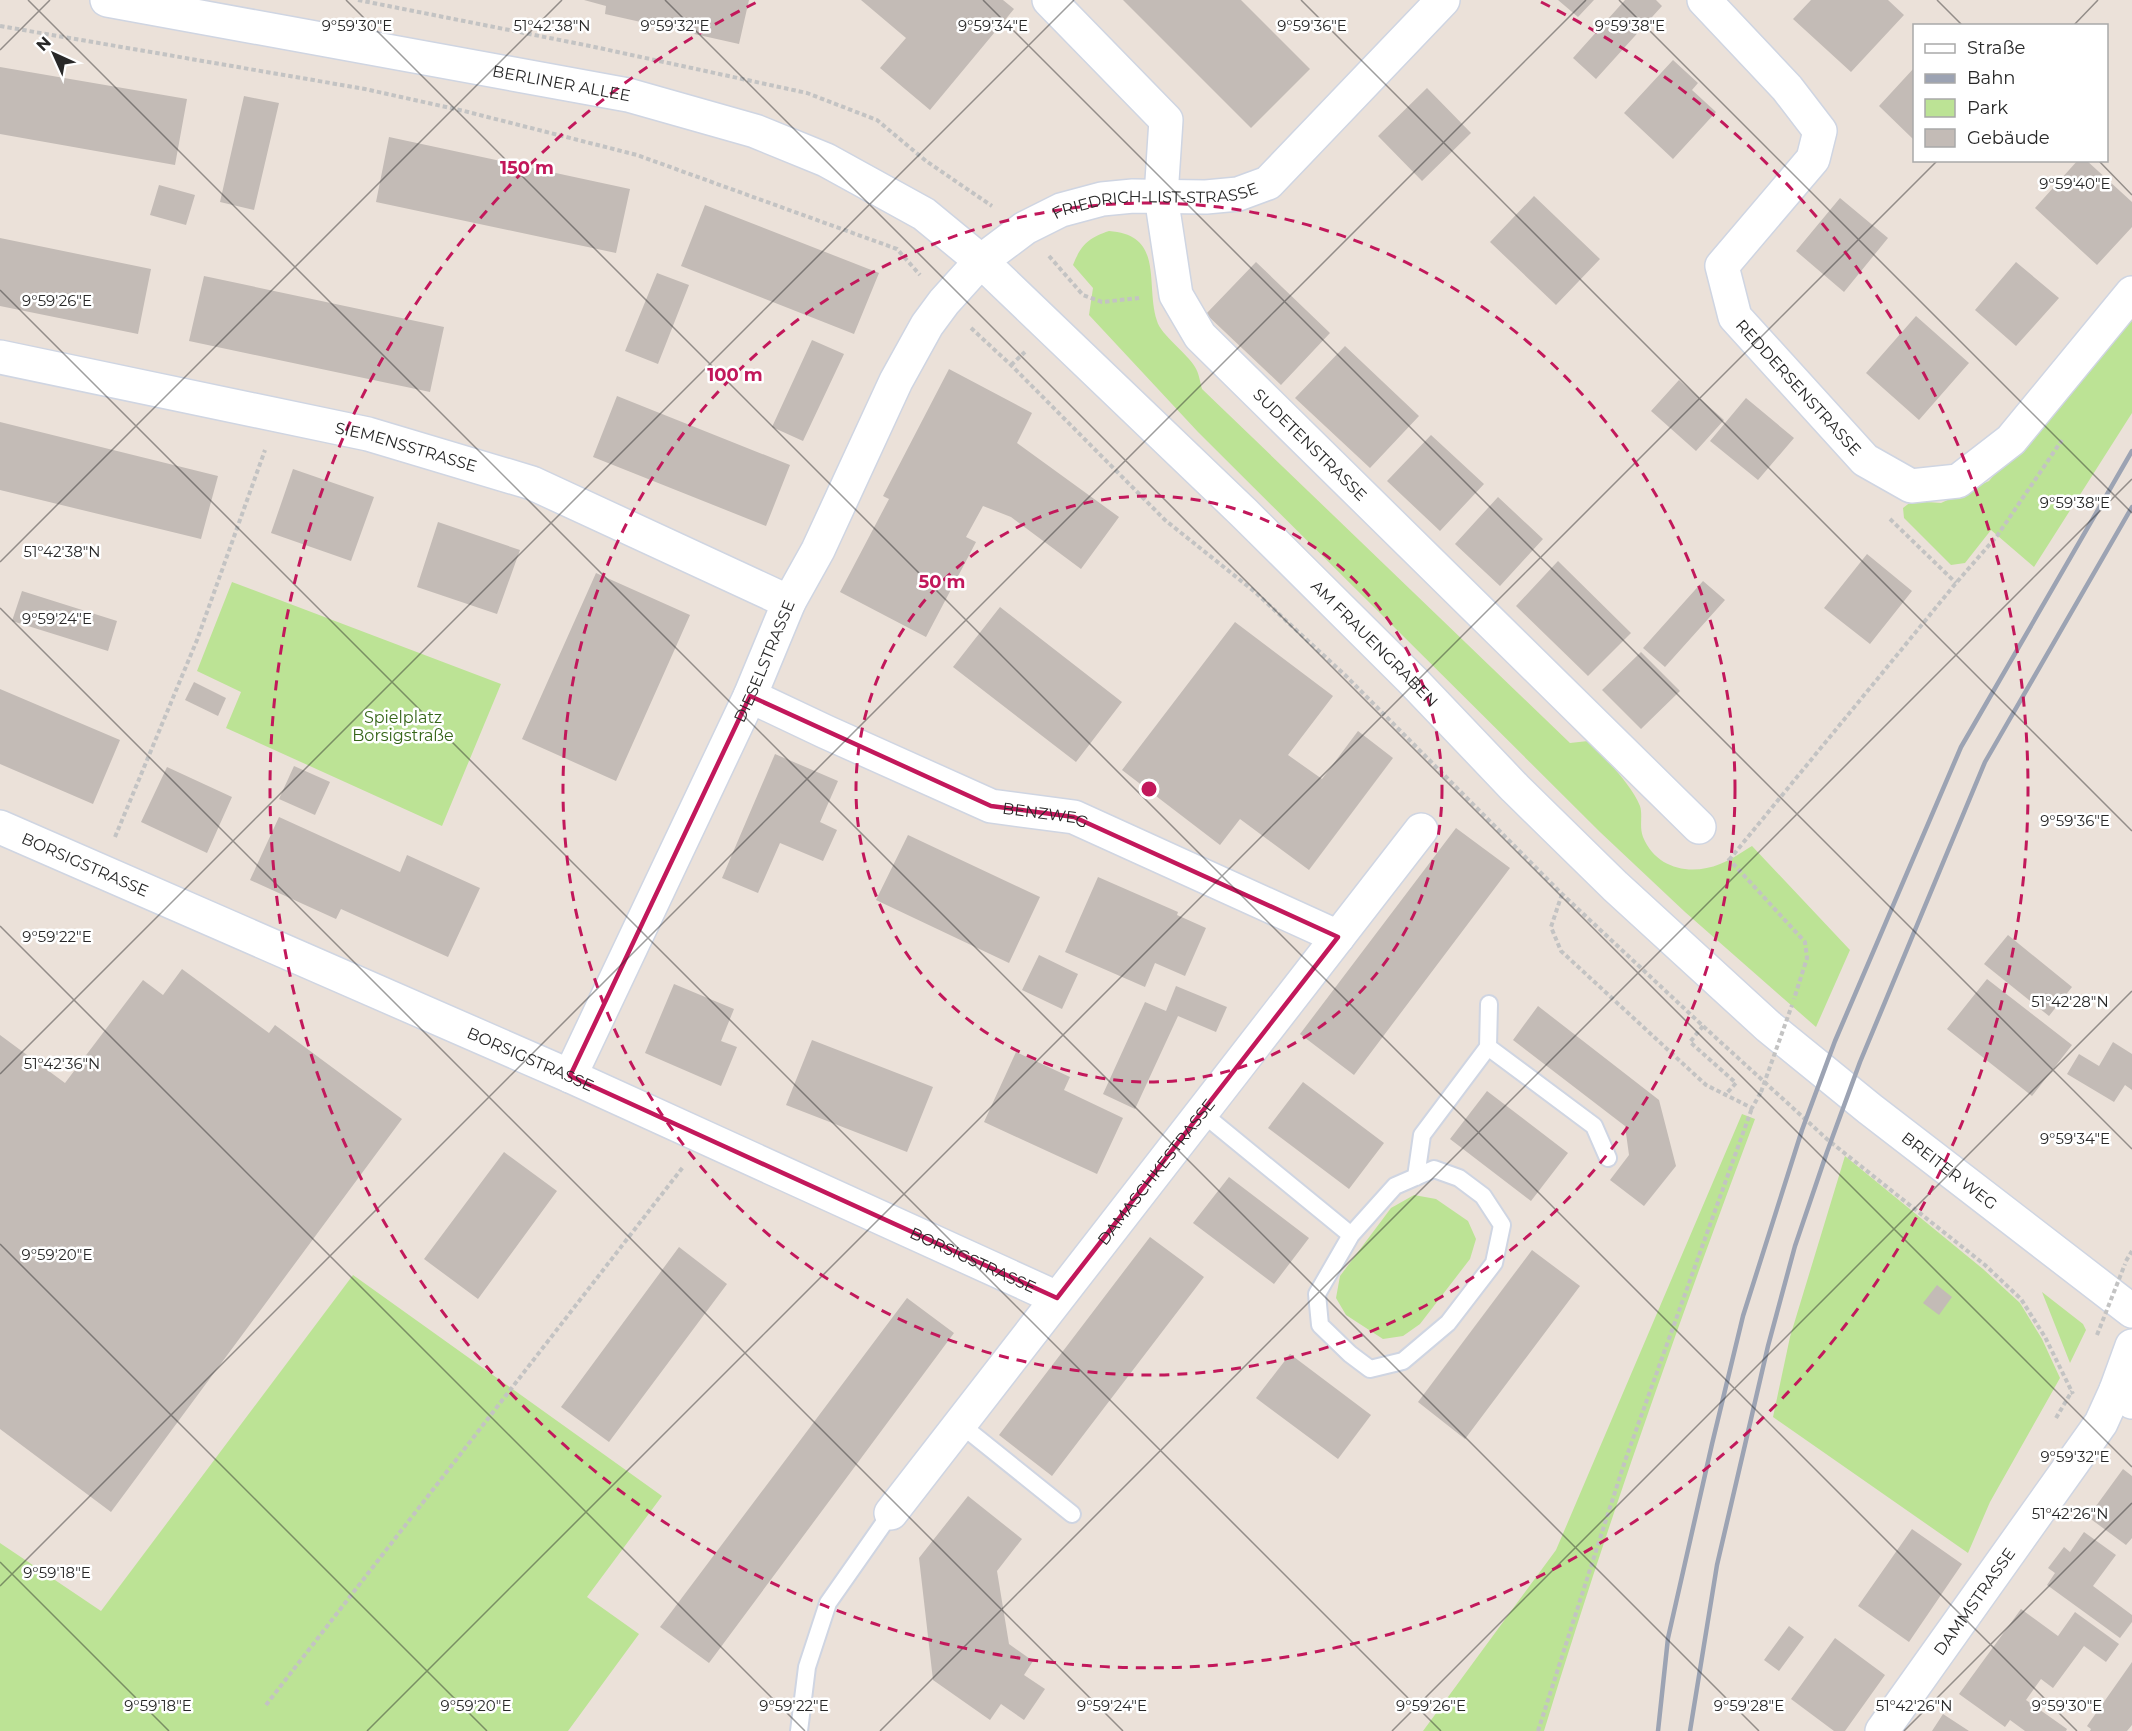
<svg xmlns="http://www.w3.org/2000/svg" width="2132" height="1731" viewBox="0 0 2132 1731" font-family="Montserrat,sans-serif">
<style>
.green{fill:#bce395}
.building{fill:#c3bbb6}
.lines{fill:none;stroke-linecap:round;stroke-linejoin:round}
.service-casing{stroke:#cfd5e2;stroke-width:20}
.minor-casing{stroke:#cfd5e2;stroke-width:36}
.secondary-casing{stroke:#cfd5e2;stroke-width:36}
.path{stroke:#c3c3c3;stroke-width:4;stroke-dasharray:4.5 3;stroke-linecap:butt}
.service{stroke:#fff;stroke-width:16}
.minor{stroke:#fff;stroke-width:33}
.secondary{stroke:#fff;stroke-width:33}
.rail{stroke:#9ca3b3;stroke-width:4.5}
.path-bridge{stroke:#c3c3c3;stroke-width:4;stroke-dasharray:4.5 3;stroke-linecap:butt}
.marked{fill:none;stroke:#c2185b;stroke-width:4.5;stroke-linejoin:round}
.ticks{fill:none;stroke:#282828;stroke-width:1.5;stroke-opacity:0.45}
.ring{fill:none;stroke:#c2185b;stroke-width:3;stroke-dasharray:10 8}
.labels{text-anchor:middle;stroke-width:5;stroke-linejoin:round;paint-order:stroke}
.street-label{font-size:16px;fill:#282828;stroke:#fff}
.park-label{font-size:16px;fill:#356518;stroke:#fff}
.ticks-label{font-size:15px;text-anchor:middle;fill:#282828;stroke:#fff;stroke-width:5;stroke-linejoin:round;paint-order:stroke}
.centre{fill:#c2185b;stroke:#fff;stroke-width:3}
.ring-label{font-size:18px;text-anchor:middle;font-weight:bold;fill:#c2185b;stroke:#fff;stroke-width:5;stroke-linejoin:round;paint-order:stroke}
</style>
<rect width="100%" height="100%" fill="#ebe1d9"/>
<path class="green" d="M1109 231C1165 235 1145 284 1157 321 1161 335 1187 353 1195 367 1199 373 1200 382 1202 389L1570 743 1588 741C1605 758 1631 784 1640 806 1643 815 1639 827 1643 837 1656 869 1691 876 1720 864 1731 860 1742 852 1752 846L1850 950 1816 1027 1685 912 1600 832 1198 432 1089 315 1093 288 1073 265C1081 245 1088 238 1109 231Z
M2132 311V413L2034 567 1991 530 1965 563 1951 565 1904 518 1903 508 1912 501 1941 503 1989 481Z
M232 582 501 684 442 826 226 728 241 692 197 671Z
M1742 1114 1755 1119C1679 1321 1607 1524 1544 1731H1423L1556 1550Z
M1845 1156 1983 1269 2020 1303 2042 1339 2060 1378 1990 1502 1968 1553 1773 1417 1790 1337Z
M1414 1195 1436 1199 1468 1221 1476 1239 1470 1259 1420 1324 1403 1336 1383 1339 1346 1315 1336 1298 1340 1276 1391 1208Z
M353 1275 662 1496 587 1597 639 1634 568 1731H0V1543L101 1611Z
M2042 1292 2083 1324 2086 1330 2070 1363Z"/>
<path class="building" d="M584 0H749L739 44 605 14 606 6Z
M861 0H1003L1014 9 930 110 880 68 906 38Z
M1123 0H1241L1310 69 1251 128Z
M1558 0H1594L1578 17Z
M1625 0H1656L1662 6 1596 79 1573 58Z
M1811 0H1888L1904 15 1851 72 1793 19Z
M1673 60 1698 83 1692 90 1716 112 1673 159 1624 113Z
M0 67 187 99 175 165 0 134Z
M1914 68V140L1879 106Z
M1427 88 1471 133 1422 181 1378 136Z
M244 96 279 103 254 210 220 202Z
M389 137 630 189 616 253 376 202Z
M2078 160H2086L2132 202V227L2097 265 2035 208Z
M159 185 195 195 186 225 150 215Z
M1534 196 1600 259 1556 305 1490 242Z
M1840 198 1888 238 1844 292 1796 251Z
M705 205 879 273 854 334 681 266Z
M0 238 151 269 138 334 0 306Z
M1256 262 1330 333 1281 385 1206 314Z
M2016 262 2059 298 2016 346 1975 310Z
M657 273 689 285 658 364 625 351Z
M204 276 444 327 430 392 189 341Z
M1916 316 1969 363 1919 420 1866 373Z
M812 340 844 354 803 441 772 427Z
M1345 346 1419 416 1370 468 1295 398Z
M949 369 1032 413 1017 443 1119 517 1081 569 1011 517 983 506 966 537 976 542 926 637 840 592 889 499 883 496Z
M1679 380 1724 420 1696 451 1651 411Z
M617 396 790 465 766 526 593 457Z
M1746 398 1794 438 1758 480 1710 441Z
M0 422 218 476 201 539 0 490Z
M1431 435 1484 484 1440 531 1387 481Z
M293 469 374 497 351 561 271 533Z
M1498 497 1543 539 1500 586 1455 544Z
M438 522 520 550 497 614 417 587Z
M1867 554 1912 591 1870 644 1824 608Z
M1558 561 1631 633 1588 676 1516 606Z
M596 573 690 615 616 781 522 739Z
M1703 581 1725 600 1665 667 1643 648Z
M22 591 117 621 108 651 12 621Z
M1000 607 1122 702 1076 762 953 667Z
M1235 622 1333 696 1288 755 1322 779 1358 731 1393 758 1309 870 1240 819 1220 845 1122 770Z
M1641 652 1680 691 1641 729 1602 690Z
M194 682 226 698 218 716 185 700Z
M0 689 120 740 93 804 0 764Z
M775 754 838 781 820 822 837 830 823 861 780 843 758 893 722 878Z
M294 766 330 782 315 815 279 799Z
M167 767 232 797 207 853 141 822Z
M279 817 400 872 407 855 480 888 448 957 341 909 336 919 250 880Z
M1456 828 1510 868 1354 1075 1300 1034Z
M908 835 1040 897 1009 963 876 900Z
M1098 877 1178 912 1177 915 1206 928 1185 976 1155 963 1145 987 1065 952Z
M2008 935 2072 987 2049 1016 1984 964Z
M1039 955 1078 974 1062 1009 1022 990Z
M182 969 269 1033 275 1025 402 1119 111 1512 0 1429V1035L65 1083 143 980 163 995Z
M1987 979 2072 1045 2032 1096 1947 1029Z
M674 984 734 1009 721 1041 737 1047 721 1086 645 1053Z
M1176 986 1227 1007 1216 1032 1178 1016 1135 1109 1103 1094 1145 1002 1166 1011Z
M1538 1006 1659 1100 1676 1166 1644 1206 1610 1180 1629 1155 1625 1126 1513 1040Z
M812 1040 933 1087 907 1152 786 1105Z
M2113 1042 2132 1054V1090L2125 1085 2114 1102 2067 1074 2079 1054 2099 1066Z
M1016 1052 1070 1077 1064 1090 1123 1118 1097 1174 984 1122Z
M1303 1082 1384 1143 1349 1189 1268 1128Z
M1487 1091 1568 1153 1531 1201 1450 1139Z
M504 1152 557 1191 478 1299 424 1259Z
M1229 1177 1309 1238 1274 1284 1193 1223Z
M1150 1237 1204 1277 1052 1476 999 1435Z
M679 1247 727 1284 609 1442 561 1407Z
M1532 1250 1580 1286 1465 1439 1418 1402Z
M1937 1285 1952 1297 1939 1315 1923 1303Z
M907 1298 954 1333 709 1663 660 1627Z
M1290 1354 1371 1415 1338 1459 1256 1398Z
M2123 1469 2132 1476V1538L2126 1545 2088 1517Z
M968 1496 1022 1539 997 1571 1009 1644 1033 1661 1024 1675 1045 1689 1024 1720 1001 1704 990 1720 933 1680 919 1558Z
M1912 1529 1962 1564 1909 1642 1858 1606Z
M2084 1532 2116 1555 2093 1586 2132 1615V1622L2120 1638 2047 1585 2055 1573 2048 1568 2064 1547 2070 1552Z
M2021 1609 2058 1636 2075 1612 2119 1644 2106 1662 2084 1646 2053 1688 2041 1679 2026 1700 2067 1729 2066 1731H2025L2010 1720 2005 1727 1959 1694Z
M1789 1626 1804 1637 1779 1671 1764 1660Z
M1835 1638 1885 1675 1845 1731H1834L1791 1699Z
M2132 1662V1725L2127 1731H2090L2091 1729 2087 1726Z
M1943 1714 1969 1731H1932Z"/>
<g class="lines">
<defs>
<path id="service" d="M1488 1047 1489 1004
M1202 1113 1351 1235
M1434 1169 1459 1178 1483 1196 1502 1225 1494 1263 1448 1323 1403 1361 1370 1369 1350 1354 1320 1325 1317 1294 1351 1235 1395 1186Z
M1416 1177 1422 1135 1488 1047 1594 1126 1608 1158
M960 1424 1072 1514
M799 1731 807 1667 828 1603 891 1513"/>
<g id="minor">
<path id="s1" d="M1049 0 1166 120 1161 196 1176 295 1200 336 1699 827"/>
<path id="s2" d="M1704 0 1787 88 1820 131 1813 159 1722 266 1735 317 1865 460 1911 486 1958 481 2011 440 2132 293"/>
<path id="s3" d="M0 357 368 434 532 483 789 602"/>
<path id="s4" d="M750 696 826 732 991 806 1074 817 1338 937"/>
<path id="s5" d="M0 827 570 1076 1057 1298"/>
<path id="s6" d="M570 1076 750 696 789 602 818 550 896 381 927 325 944 302 981 261 1025 228 1061 210 1102 199 1133 196 1206 197 1238 194 1268 183 1443 0"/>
<path id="s7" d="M891 1513 1421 830"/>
<path id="s8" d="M1882 1731 2101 1423 2116 1390"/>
</g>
<g id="secondary">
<path id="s9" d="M107 0 628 95 755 131 826 160 924 214 981 261 1244 513 1413 681 1515 788 1615 886 1769 1027 1870 1109 2132 1311"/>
<path d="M2132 1346 2116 1390 2132 1402"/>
</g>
</defs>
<use href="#service" class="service-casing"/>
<use href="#minor" class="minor-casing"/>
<use href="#secondary" class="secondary-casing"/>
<path class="path" d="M358 0 590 46 807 93 877 120 926 161 992 206
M0 26 365 89 464 111 637 155 897 249 920 275
M1049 256 1083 295 1102 302 1139 298
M971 328 1011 365 1165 520 1255 592 1346 676 1562 894 1703 1026 1828 1140 1985 1265 2021 1299 2045 1337 2073 1394
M1011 365 1025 352
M1890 519 1956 583
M115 837 197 640 265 450
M1728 858 1805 942 1807 958 1794 999
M1729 860 1956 583 1997 536 2062 440
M1562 894 1551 927 1561 951 1706 1085 1752 1108 1761 1092
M1703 1026 1690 1042 1736 1083 1726 1094
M2126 1261 2132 1251
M2056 1418 2072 1391
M266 1705 683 1167
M1538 1731 1625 1461 1752 1108"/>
<use href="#service" class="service"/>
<use href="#minor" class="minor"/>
<use href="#secondary" class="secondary"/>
<path class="rail" d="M1658 1731 1668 1638 1712 1444 1743 1316 1802 1130 1835 1041 1961 747 2132 451
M1690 1731 1717 1565 1768 1346 1795 1246 1827 1152 1860 1062 1985 762 2132 507"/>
<path class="path-bridge" d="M1761 1092 1792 1005
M2097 1335 2125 1264"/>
</g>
<path class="marked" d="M750 696 991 806 1074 817 1338 937 1057 1298 570 1076Z"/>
<path class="ticks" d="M28 0 1759 1731M346 0 2077 1731M665 0 2132 1467M983 0 2132 1149M1301 0 2132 831M1619 0 2132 513M1937 0 1963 26M2073 26 2098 0M0 50 50 0M2098 160 2132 195M0 290 1441 1731M0 562 562 0M0 608 1123 1731M0 926 805 1731M0 1074 1074 0M0 1244 487 1731M0 1562 169 1731M0 1586 1586 0M367 1731 1938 160M880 1731 2132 479M1392 1731 2132 991M1904 1731 2132 1503"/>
<g class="ring">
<circle cx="1149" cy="789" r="293"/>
<circle cx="1149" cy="789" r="586"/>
<path d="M1541 2A879 879 0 1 1 757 2"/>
</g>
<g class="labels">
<g class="street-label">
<text dy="6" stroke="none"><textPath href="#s9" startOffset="462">BERLINER ALLEE</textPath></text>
<text dy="6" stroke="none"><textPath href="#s6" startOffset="1106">FRIEDRICH-LIST-STRASSE</textPath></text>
<text dy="6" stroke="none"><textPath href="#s2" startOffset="492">REDDERSENSTRASSE</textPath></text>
<text dy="6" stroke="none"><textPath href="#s1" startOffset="546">SUDETENSTRASSE</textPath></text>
<text dy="6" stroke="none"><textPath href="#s3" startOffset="416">SIEMENSSTRASSE</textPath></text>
<text dy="6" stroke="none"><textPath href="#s9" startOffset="1473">AM FRAUENGRABEN</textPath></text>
<text dy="6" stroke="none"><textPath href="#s6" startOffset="458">DIESELSTRASSE</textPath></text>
<text dy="6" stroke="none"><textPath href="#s4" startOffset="320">BENZWEG</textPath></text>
<text dy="6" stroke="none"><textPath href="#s5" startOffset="93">BORSIGSTRASSE</textPath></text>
<text dy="6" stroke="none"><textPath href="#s5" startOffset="579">BORSIGSTRASSE</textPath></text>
<text dy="6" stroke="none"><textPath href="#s9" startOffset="2254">BREITER WEG</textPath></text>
<text dy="6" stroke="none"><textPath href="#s7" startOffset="432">DAMASCHKESTRASSE</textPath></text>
<text dy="6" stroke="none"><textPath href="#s5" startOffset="1065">BORSIGSTRASSE</textPath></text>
<text dy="6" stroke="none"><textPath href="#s8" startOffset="159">DAMMSTRASSE</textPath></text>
</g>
<g class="park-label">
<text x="403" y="723">Spielplatz<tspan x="403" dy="18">Borsigstraße</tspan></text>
</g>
</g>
<g class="ticks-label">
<text x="357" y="31">9°59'30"E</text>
<text x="675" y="31">9°59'32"E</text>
<text x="993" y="31">9°59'34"E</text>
<text x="1312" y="31">9°59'36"E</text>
<text x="1630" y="31">9°59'38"E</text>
<text x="552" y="31">51°42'38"N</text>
<text x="2075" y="189">9°59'40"E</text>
<text x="57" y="306">9°59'26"E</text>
<text x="2075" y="508">9°59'38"E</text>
<text x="62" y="557">51°42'38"N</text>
<text x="57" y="624">9°59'24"E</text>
<text x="2075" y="826">9°59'36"E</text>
<text x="57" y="942">9°59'22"E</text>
<text x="2070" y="1007">51°42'28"N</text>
<text x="62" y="1069">51°42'36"N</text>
<text x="2075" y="1144">9°59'34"E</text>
<text x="57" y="1260">9°59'20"E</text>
<text x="2075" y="1462">9°59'32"E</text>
<text x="2070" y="1519">51°42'26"N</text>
<text x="57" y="1578">9°59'18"E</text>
<text x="158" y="1711">9°59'18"E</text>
<text x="476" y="1711">9°59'20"E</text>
<text x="794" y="1711">9°59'22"E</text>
<text x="1112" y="1711">9°59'24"E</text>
<text x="1431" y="1711">9°59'26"E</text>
<text x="1749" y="1711">9°59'28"E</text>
<text x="1914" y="1711">51°42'26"N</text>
<text x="2067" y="1711">9°59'30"E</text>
</g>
<circle cx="1149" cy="789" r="9" class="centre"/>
<g class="ring-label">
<text x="527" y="174">150 m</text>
<text x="735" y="381">100 m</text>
<text x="942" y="588">50 m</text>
</g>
<rect x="1913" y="24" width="195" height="138" fill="#ffffff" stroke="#a9a9a9" stroke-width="1.5"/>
<rect x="1925" y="44" width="30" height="9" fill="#ffffff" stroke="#a9a9a9" stroke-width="1.5"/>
<text x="1967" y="54" font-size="18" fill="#282828">Straße</text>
<rect x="1925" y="74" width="30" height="9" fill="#9ca3b3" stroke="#a9a9a9" stroke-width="1.5"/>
<text x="1967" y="84" font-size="18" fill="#282828">Bahn</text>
<rect x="1925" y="99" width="30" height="18" fill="#bce395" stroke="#a9a9a9" stroke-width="1.5"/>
<text x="1967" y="114" font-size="18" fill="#282828">Park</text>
<rect x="1925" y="129" width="30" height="18" fill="#c3bbb6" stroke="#a9a9a9" stroke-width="1.5"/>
<text x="1967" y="144" font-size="18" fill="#282828">Gebäude</text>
<g transform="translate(54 54) rotate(315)" stroke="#ffffff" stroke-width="4.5" paint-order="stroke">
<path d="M0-4.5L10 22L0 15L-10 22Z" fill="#282828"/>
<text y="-9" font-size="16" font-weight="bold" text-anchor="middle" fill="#282828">N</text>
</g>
</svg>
